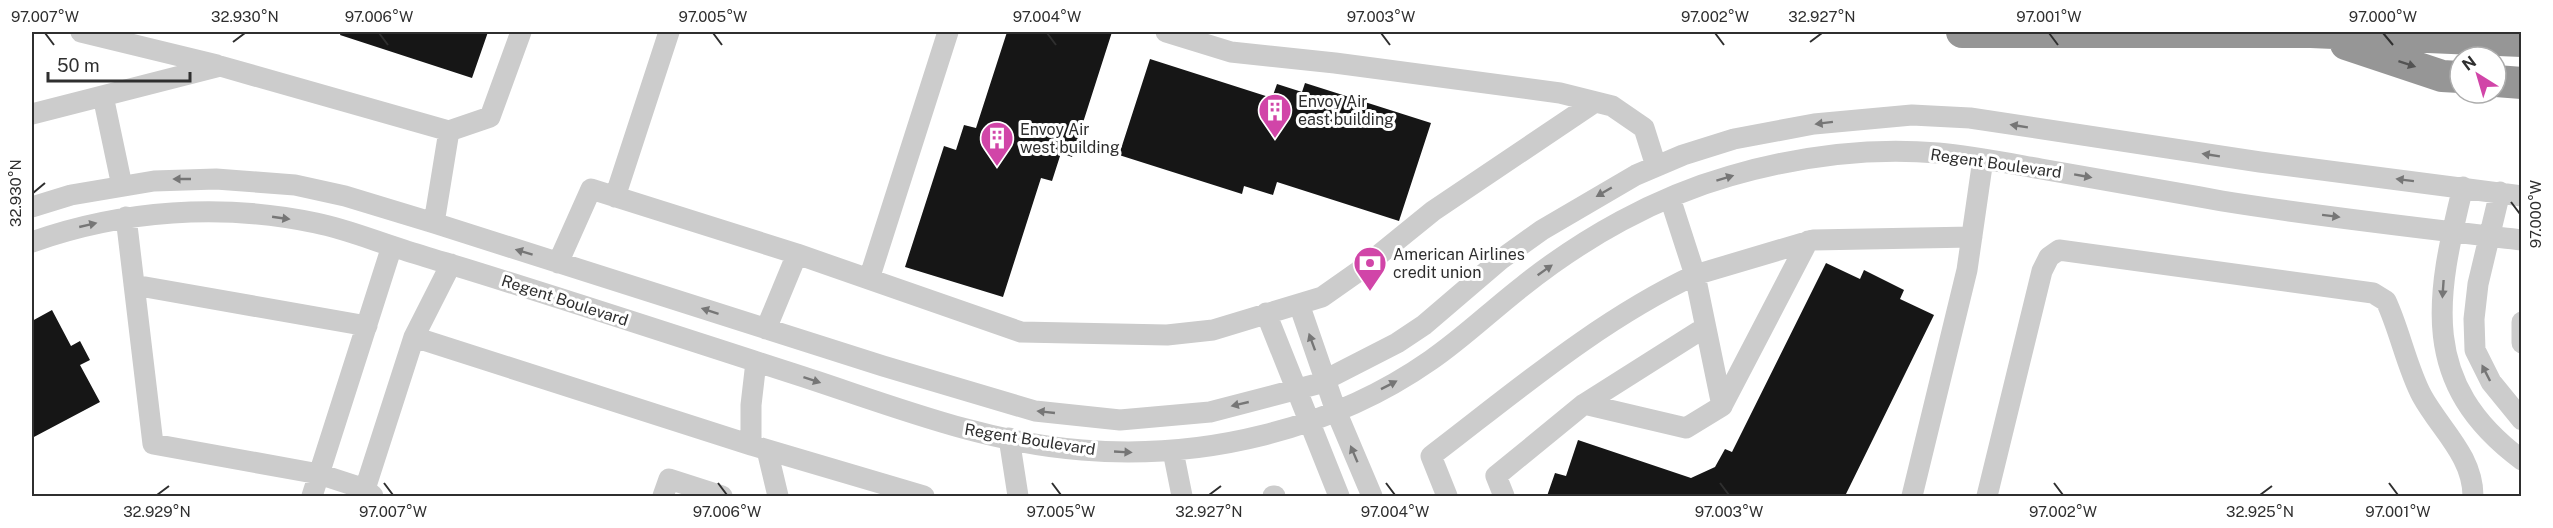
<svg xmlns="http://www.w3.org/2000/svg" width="2553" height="528" viewBox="0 0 2553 528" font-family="'Public Sans',sans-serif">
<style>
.building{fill:#161616}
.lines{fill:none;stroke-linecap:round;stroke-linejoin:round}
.minor{stroke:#ccc;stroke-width:21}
.highway{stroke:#969696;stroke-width:32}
.oneway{fill:#535353}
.oneway2{fill:#767676}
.ticks{fill:none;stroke:#2f2f2f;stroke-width:2}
.labels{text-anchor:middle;stroke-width:6;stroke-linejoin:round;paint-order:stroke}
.poi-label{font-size:16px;fill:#2f2f2f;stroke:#fff;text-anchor:start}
.street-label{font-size:16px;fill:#2f2f2f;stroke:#fff}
.neatline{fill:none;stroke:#2f2f2f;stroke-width:2}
.ticks-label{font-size:15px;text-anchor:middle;fill:#2f2f2f}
</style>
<rect width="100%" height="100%" fill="#fff"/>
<path class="building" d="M341 32H488L472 78 340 35Z
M1007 32H1112L1072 157 1061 153 1052 181 1041 178 1003 297 905 267 944 146 956 150 964 125 976 128Z
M1150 59 1272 98 1277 84 1302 92 1305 83 1431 123 1399 221 1277 182 1273 195 1244 186 1242 194 1119 155Z
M1826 263 1860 279 1864 270 1904 290 1900 299 1934 315 1845 496H1547L1555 473 1566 476 1578 440 1691 478 1715 467 1725 449 1732 452Z
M52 310 71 346 80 341 90 360 80 365 100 402 32 438V321Z"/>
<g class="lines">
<path class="minor" d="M81 32 217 65
M1166 32 1231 52 1335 63 1560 93 1612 106 1644 128 1656 166
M103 96 122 186
M32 114 220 66 449 131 490 117 521 32
M2463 187C2436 297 2418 383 2522 460
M2500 192 2478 284 2474 319 2475 350 2491 382 2522 420
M615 197 669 32
M32 207 71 195 154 181 216 179 295 185 345 196 434 223 883 366 1035 411 1120 420 1210 412 1317 384 1397 343 1424 325 1500 260 1542 230 1636 175 1683 155 1734 139 1814 124 1912 115 1970 118 2260 162 2522 196
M126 217 153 444 319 474 365 489
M434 223 449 131
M32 242C122 210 222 203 316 223 346 229 375 241 404 250 428 258 454 265 479 273 592 308 704 345 816 381 903 410 990 443 1082 450 1202 460 1331 430 1431 360 1463 338 1492 310 1523 286 1583 238 1656 197 1730 176 1796 157 1869 147 1938 153 1972 156 2007 163 2041 169 2102 180 2162 190 2222 201 2321 217 2422 228 2522 240
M558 263 591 189 797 254
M869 279 948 32
M134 285 367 326
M1299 304 1336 411 1372 496
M1266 313 1339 496
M2522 322V343
M1704 328 1584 404 1686 428 1722 406 1695 275 1813 240 1972 237
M766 329 797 254 1021 332 1167 335 1213 330 1322 297 1359 271 1433 211 1595 102
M414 337 751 445
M756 362 751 405V445L924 496
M1722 406 1808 241
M1009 438 1018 496
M767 450 778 496
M1173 451 1182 496
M312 496 392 246
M373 496 365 489 414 337 451 264
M663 496 669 479 722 496
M1273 496H1275
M1447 496 1431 456C1515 392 1599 320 1695 275L1670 198
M1504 496 1496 476 1584 404
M1912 496 1967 270 1983 159
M1987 496 2042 271 2049 257 2059 250 2373 293 2386 301C2400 331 2407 368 2422 396 2440 429 2473 456 2473 496"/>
<path class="highway" d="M1962 32H2311L2522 41
M2346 44 2442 76 2460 77
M2496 81 2522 83"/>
</g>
<defs><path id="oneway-solid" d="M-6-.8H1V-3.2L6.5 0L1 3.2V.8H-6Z" transform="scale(1.5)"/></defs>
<use class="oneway" href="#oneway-solid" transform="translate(2407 64) rotate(18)"/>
<g class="oneway2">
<use href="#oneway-solid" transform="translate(1824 123) rotate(173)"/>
<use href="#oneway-solid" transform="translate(2019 126) rotate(-171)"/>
<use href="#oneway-solid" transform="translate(2211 155) rotate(-171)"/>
<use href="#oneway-solid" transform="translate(2083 176) rotate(10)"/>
<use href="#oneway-solid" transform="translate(1725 178) rotate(-17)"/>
<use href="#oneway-solid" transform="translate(182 179) rotate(180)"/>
<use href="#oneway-solid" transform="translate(2405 180) rotate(-173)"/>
<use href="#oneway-solid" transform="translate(1604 192) rotate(150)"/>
<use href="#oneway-solid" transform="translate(2331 216) rotate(7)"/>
<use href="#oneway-solid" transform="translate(281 218) rotate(8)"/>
<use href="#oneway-solid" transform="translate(88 225) rotate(-13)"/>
<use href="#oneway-solid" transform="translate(524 252) rotate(-163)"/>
<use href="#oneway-solid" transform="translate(1545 270) rotate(-35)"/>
<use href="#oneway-solid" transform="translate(2443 289) rotate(94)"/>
<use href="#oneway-solid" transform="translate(710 311) rotate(-162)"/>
<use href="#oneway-solid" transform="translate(1312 342) rotate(-110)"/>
<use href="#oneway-solid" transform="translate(2486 373) rotate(-117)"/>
<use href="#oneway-solid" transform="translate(812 380) rotate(18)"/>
<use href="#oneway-solid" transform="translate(1389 385) rotate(-27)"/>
<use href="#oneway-solid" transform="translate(1240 404) rotate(167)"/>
<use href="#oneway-solid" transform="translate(1046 412) rotate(-174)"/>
<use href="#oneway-solid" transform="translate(1123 452) rotate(3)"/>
<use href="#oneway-solid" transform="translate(1354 454) rotate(-113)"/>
</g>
<path class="ticks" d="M45 33 54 45M379 33 388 45M713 33 722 45M1047 33 1056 45M1381 33 1390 45M1715 33 1724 45M2049 33 2058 45M2383 33 2393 45M233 42 245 33M1810 42 1822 33M33 193 45 183M2511 202 2520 214M384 483 393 495M718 483 727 495M1052 483 1061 495M1386 483 1395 495M1720 483 1729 495M2054 483 2063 495M2389 483 2398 495M157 495 169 486M1209 495 1221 486M2260 495 2272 486"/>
<defs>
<symbol id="building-pin" viewBox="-11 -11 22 30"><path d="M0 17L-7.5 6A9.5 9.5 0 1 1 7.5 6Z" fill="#d145a8" stroke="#fff"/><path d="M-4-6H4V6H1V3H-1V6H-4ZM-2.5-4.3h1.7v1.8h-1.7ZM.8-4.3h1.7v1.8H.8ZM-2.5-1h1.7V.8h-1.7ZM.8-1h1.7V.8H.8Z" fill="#fff"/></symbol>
<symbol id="bank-pin" viewBox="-11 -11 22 30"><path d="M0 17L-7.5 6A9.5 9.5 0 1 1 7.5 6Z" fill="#d145a8" stroke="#fff"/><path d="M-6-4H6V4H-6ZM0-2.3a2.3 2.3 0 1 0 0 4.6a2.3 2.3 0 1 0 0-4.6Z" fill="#fff"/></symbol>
</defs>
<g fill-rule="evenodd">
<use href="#building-pin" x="1256" y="91" width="38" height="52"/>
<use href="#building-pin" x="978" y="119" width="38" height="52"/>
<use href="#bank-pin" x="1351" y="244" width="38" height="52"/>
</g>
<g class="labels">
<g class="poi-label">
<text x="1298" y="107">Envoy Air<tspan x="1298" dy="18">east building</tspan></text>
<text x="1020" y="135">Envoy Air<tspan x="1020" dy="18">west building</tspan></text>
<text x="1393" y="260">American Airlines<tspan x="1393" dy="18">credit union</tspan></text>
</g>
<g class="street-label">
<text transform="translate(1996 163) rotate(8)" y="6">Regent Boulevard</text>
<text transform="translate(565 300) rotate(18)" y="6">Regent Boulevard</text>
<text transform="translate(1030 439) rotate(9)" y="6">Regent Boulevard</text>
</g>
</g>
<rect width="2553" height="528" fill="none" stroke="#ffffff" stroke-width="66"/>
<g transform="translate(2478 75) rotate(323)"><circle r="28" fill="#ffffff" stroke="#acacac" stroke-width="1.5"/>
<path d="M0-4.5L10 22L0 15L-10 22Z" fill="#d145a8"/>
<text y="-9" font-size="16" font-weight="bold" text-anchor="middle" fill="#2f2f2f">N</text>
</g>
<path d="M48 72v9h142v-9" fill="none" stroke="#2f2f2f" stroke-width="3"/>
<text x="57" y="72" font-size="18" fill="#2f2f2f" stroke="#ffffff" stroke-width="4.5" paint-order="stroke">50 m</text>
<rect x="33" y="33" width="2487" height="462" class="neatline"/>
<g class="ticks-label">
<text x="45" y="22">97.007°W</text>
<text x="245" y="22">32.930°N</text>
<text x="379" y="22">97.006°W</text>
<text x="713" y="22">97.005°W</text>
<text x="1047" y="22">97.004°W</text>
<text x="1381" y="22">97.003°W</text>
<text x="1715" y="22">97.002°W</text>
<text x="1822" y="22">32.927°N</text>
<text x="2049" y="22">97.001°W</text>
<text x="2383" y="22">97.000°W</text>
<text transform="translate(16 193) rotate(-90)" y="5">32.930°N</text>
<text transform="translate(2536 214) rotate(-90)" y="5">97.000°W</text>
<text x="157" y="517">32.929°N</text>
<text x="393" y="517">97.007°W</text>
<text x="727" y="517">97.006°W</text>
<text x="1061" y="517">97.005°W</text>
<text x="1209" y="517">32.927°N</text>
<text x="1395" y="517">97.004°W</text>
<text x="1729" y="517">97.003°W</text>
<text x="2063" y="517">97.002°W</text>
<text x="2260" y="517">32.925°N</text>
<text x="2398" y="517">97.001°W</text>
</g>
</svg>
